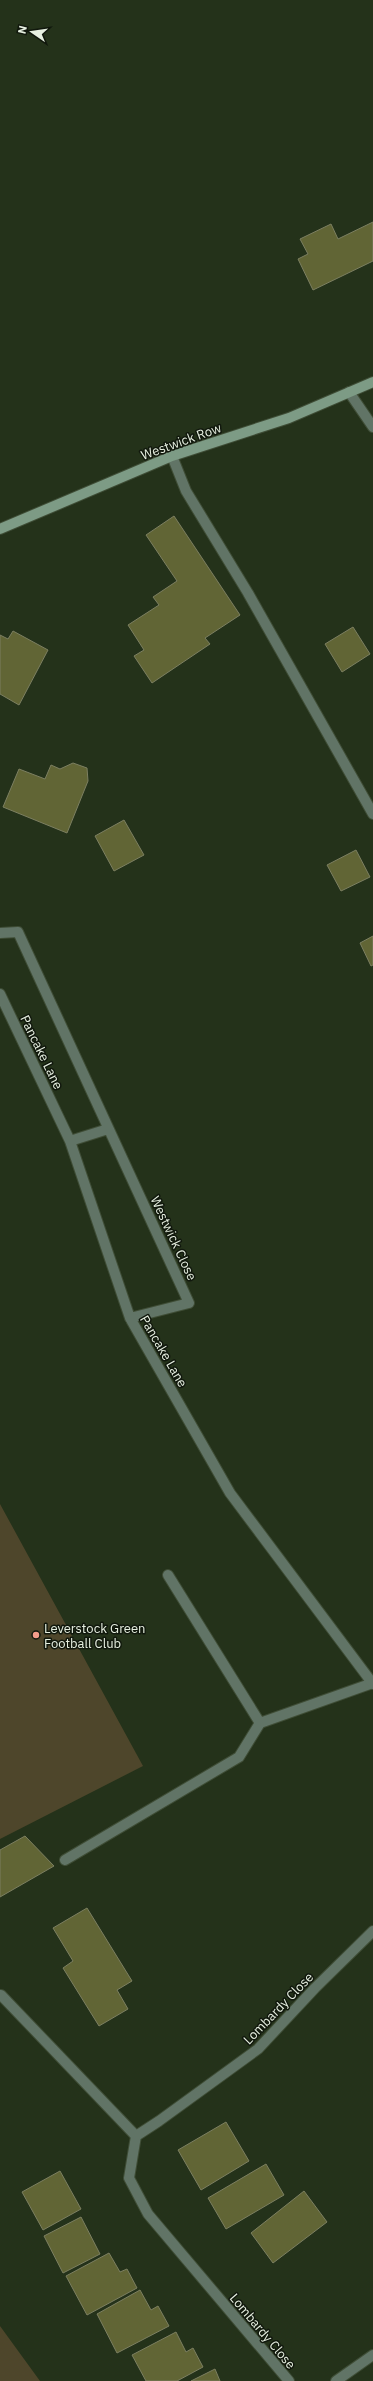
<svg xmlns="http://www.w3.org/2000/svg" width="373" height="2381" viewBox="0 0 373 2381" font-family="'IBM Plex Sans',sans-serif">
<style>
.green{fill:#4e462b}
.building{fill:#616535;stroke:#7c7f61}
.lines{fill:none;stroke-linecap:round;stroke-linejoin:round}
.lane-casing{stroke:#3f4d36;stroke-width:12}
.street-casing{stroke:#3f4d36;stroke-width:12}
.secondary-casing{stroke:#3f4d36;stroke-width:12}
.lane{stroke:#617466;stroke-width:10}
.street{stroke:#617466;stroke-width:10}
.secondary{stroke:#7d9b85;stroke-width:10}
.poi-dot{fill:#f49d8b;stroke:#11180d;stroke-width:1.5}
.labels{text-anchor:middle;stroke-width:3;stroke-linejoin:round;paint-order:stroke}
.street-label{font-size:13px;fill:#e7f0e1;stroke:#11180d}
.poi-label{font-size:13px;fill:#e7f0e1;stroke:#11180d;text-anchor:start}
</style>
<rect width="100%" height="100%" fill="#24321a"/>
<path class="green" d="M0 1504 143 1766 0 1839Z
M0 2326 40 2381H0Z"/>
<path class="building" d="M373 222V261L313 290 298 259 308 254 300 239 331 224 338 239Z
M174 516 240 615 205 638 210 644 152 683 134 656 144 650 128 625 159 605 153 597 177 581 146 535Z
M353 627 370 654 342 672 325 644Z
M13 631 48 650 19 705 0 694V635L8 639Z
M73 763 87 768 88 781 67 833 3 807 19 769 45 779 51 765 60 769Z
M124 820 144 855 114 871 95 836Z
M356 850 370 877 341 891 327 865Z
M373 936V965L371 966 360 943Z
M25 1836 54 1866 0 1897V1850Z
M87 1908 132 1981 117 1990 128 2009 99 2026 63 1968 73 1961 53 1928Z
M226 2122 249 2161 201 2190 178 2150Z
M266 2164 284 2195 226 2229 208 2198Z
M60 2171 81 2209 43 2230 22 2192Z
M304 2191 327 2222 273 2263 251 2233Z
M81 2217 100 2254 63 2273 44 2236Z
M109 2253 120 2272 127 2269 137 2288 87 2315 66 2276Z
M140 2290 151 2310 158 2306 169 2326 117 2353 97 2314Z
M176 2332 186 2352 193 2348 203 2367 177 2381H146L132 2355Z
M215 2369 220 2381H191Z"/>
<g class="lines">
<defs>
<path id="lane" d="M172 456 186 491 248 593 373 814
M168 1575 260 1723 373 1683
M65 1860 239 1757 260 1723"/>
<path id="street" d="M349 392 373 427
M0 933 18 932 189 1303 130 1318
M0 994 70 1141 130 1318 230 1493 373 1684
M70 1141 108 1129
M1 1995 136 2136 129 2178 148 2214 289 2381
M136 2136 159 2121 258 2049 315 1988 373 1931
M336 2381 373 2355"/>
<path id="secondary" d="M0 529 172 456 289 418 373 382"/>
</defs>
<use href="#lane" class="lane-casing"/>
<use href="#street" class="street-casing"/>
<use href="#secondary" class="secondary-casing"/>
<use href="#lane" class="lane"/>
<use href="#street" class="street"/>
<use href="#secondary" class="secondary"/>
</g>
<circle class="poi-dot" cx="36" cy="1635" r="4"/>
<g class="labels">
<g class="street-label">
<text transform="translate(181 441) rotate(-20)" y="5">Westwick Row</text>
<text transform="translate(42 1052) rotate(64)" y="5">Pancake Lane</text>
<text transform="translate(174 1238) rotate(65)" y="5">Westwick Close</text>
<text transform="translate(164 1351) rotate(60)" y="5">Pancake Lane</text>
<text transform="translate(278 2008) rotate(-46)" y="5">Lombardy Close</text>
<text transform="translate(263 2331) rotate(50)" y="5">Lombardy Close</text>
</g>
<g class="poi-label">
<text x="44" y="1633">Leverstock Green<tspan x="44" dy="15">Football Club</tspan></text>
</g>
</g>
<g transform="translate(32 32) rotate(283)" stroke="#11180d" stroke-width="3" paint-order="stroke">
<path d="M0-3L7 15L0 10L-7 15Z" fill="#e7f0e1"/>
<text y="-6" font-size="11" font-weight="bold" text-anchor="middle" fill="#e7f0e1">N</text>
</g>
</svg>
